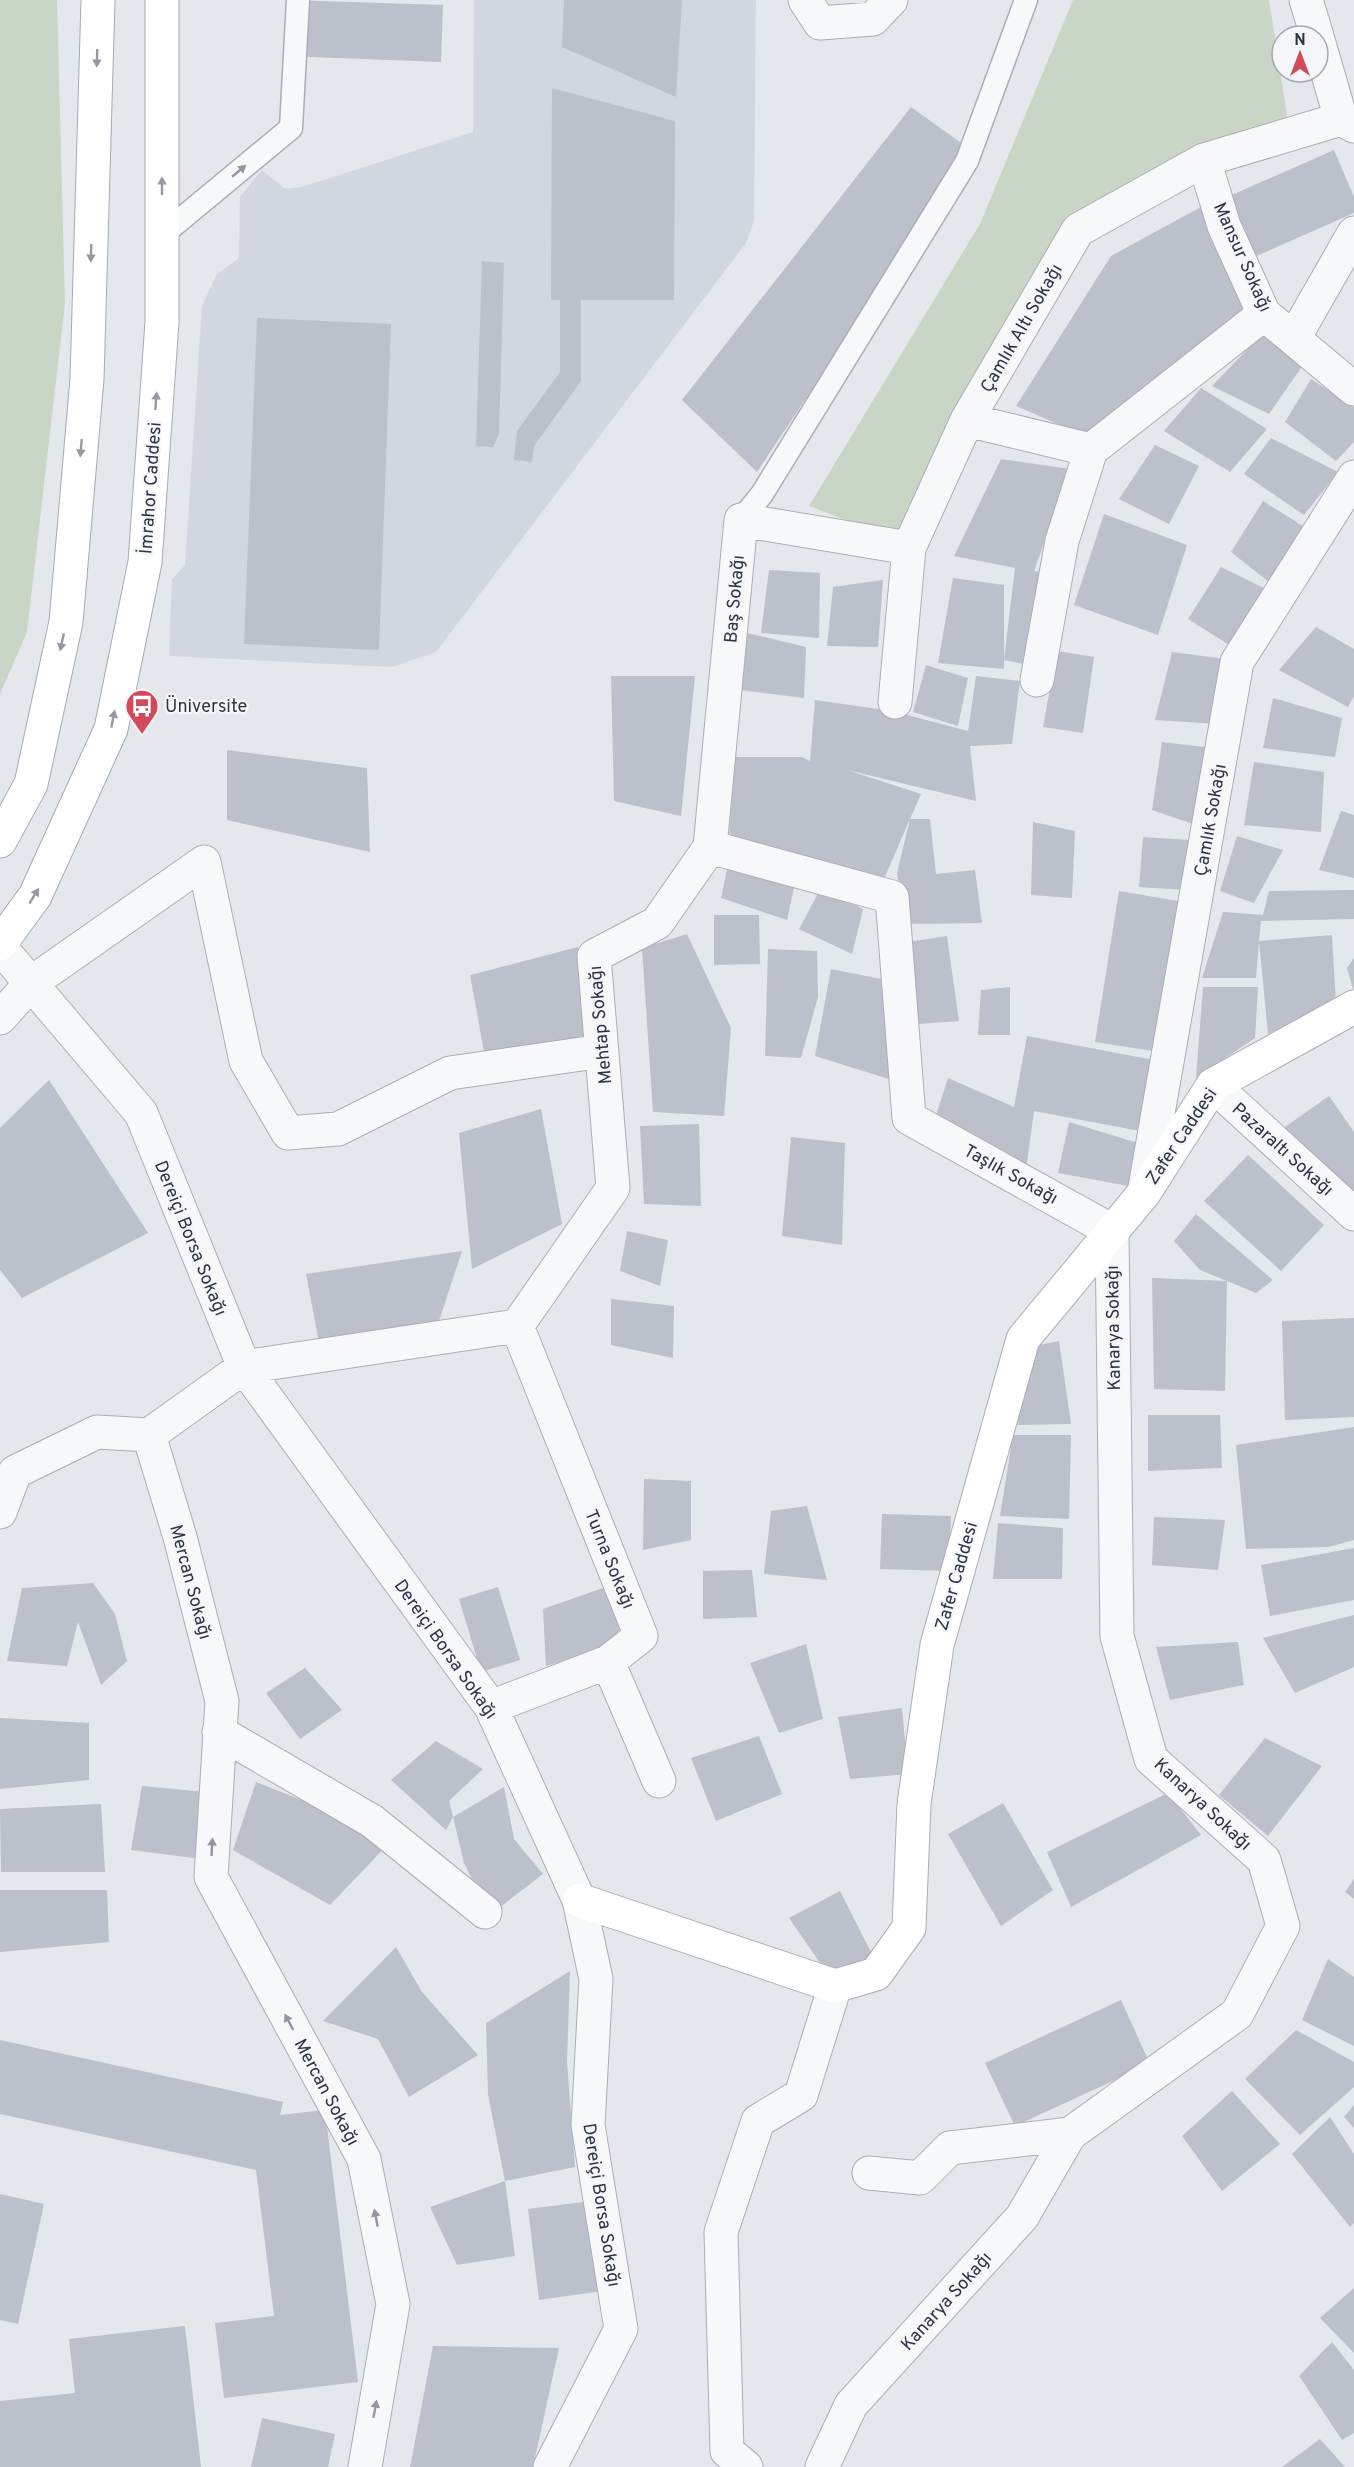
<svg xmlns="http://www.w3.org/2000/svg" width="1354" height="2467" viewBox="0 0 1354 2467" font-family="Overpass,sans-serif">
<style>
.built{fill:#d2d6de}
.green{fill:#c9d6c5}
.building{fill:#bbc0ca}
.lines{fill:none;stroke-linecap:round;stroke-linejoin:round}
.lane-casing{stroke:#a9aeb7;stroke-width:25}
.street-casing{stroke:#a9aeb7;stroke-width:35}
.secondary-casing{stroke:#a9aeb7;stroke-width:35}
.primary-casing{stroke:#a3abb8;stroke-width:35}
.lane{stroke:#f7f8fa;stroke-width:22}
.street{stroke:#f7f8fa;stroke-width:33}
.secondary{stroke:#fff;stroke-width:33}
.primary{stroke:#fff;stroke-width:33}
.oneway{fill:#959aa2}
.oneway2{fill:#9196a0}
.labels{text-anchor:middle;stroke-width:4.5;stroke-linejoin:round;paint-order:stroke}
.street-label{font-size:18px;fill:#2b3445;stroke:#f4f6f9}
.poi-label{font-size:18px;fill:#2b3445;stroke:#f4f6f9;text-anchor:start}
</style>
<rect width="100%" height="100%" fill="#e4e7ec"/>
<path class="built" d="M474 0H756L754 221 746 243 436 652 392 667 169 656 172 579 185 565 202 306 217 274 239 258 240 197 262 170 285 189 302 187 473 132Z"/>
<path class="green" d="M0 0H57L65 303 27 632 0 694Z
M1073 0H1269L1288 121 1079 222 896 539 809 506 980 224Z"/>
<path class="building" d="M288 0 443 5 441 62 286 56Z
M564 0H682L676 97 562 47Z
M552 88 675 121 674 300H581V381L534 446 532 462 514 460 517 431 560 372V300H551Z
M911 107 971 150 757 472 682 400Z
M1334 150 1354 197V213L1252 258 1225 198Z
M1210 202 1248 315 1086 436 1016 406 1111 256Z
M482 261 504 263 499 434 493 447 476 446Z
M257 318 391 324 379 650 244 644Z
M1263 333 1303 365 1269 414 1212 386Z
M1311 379 1354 407V442L1336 461 1285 422Z
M1201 388 1267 429 1230 472 1164 431Z
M1271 438 1338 472 1304 515 1244 474Z
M1155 445 1199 466 1169 524 1119 499Z
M1001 459 1071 469 1034 571 1056 574 1039 667 1004 660V669L938 663 953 578 1004 585V660L1015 568 954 556Z
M1263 501 1303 526 1274 586 1231 552Z
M1104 514 1187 545 1158 635 1074 605Z
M1221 567 1270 591 1234 648 1188 619Z
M769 570 820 573 819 638 761 633Z
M883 580 878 647 827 646 833 587Z
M1316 627 1354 649V696L1348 707 1279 670Z
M747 633 806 647 804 698 739 690Z
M1057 651 1094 657 1083 733 1043 727Z
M1172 652 1226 659 1217 724 1155 720Z
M926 665 968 678 958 726 913 712Z
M611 676H695L681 816 614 801Z
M976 676 1020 681 1012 744 970 746 976 801 847 770 921 794 910 819H930L936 874 975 870 982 923 906 924 897 873 910 819 884 879 729 838 735 757H802L810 761 815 700 892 711 968 731Z
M1273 698 1342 718 1335 757 1263 748Z
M1162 742 1213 748 1208 829 1152 810Z
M227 750 367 768 370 852 227 820Z
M1254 762 1324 772 1321 832 1244 825Z
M1341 811 1354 815V878L1319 870Z
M1033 822 1075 831 1072 898 1031 895Z
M1237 836 1283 850 1254 903 1220 891Z
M1143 837 1190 840 1187 890 1139 887Z
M729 860 795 883 787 920 721 898Z
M821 888 863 909 852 954 799 929Z
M1354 890V919L1261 921 1259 941 1332 935 1336 1004 1268 1034 1259 941 1256 978H1202L1223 912 1263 915 1269 891Z
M1119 891 1178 901 1153 1051 1095 1042Z
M714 915H759L760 964 714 965Z
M687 934 731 1028 724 1116 653 1112 642 948Z
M947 936 959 1021 917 1024 908 942Z
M578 947 602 1051 487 1068 470 975Z
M768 949 817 951 818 997 801 1058 765 1056Z
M1354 958V989H1353L1347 968Z
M831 969 886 980 892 1080 815 1056Z
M1010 987V1035H978L981 990Z
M1203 987H1258L1255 1038 1196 1078Z
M1027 1036 1154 1060 1140 1131 1034 1111 1026 1170 935 1118 948 1078 1014 1107Z
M49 1080 148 1233 22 1298 0 1270V1128Z
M1329 1096 1354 1132V1202L1275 1134Z
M541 1109 562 1224 472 1269 459 1133Z
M1069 1122 1141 1144 1134 1187 1058 1173Z
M699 1124 701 1206 644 1204 640 1126Z
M791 1137 845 1143 842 1245 782 1236Z
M1248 1155 1324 1225 1281 1271 1204 1201Z
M1196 1214 1273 1280 1256 1293 1227 1281 1225 1391 1154 1389 1152 1278 1227 1281 1200 1270 1174 1241Z
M627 1231 668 1240 660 1286 620 1271Z
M462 1251 438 1324 320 1348 306 1274Z
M611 1299 674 1306 673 1358 611 1345Z
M1354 1318V1417L1285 1420 1282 1321Z
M1059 1341 1071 1424 1017 1425 1030 1347Z
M1148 1415H1220L1222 1468 1148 1471Z
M1354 1427V1540L1328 1547 1246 1549 1236 1445Z
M1013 1435H1071L1069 1519 1000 1516Z
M644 1479 691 1481V1540L643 1550Z
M807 1506 827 1580 764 1574 771 1511Z
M882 1514 951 1516 949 1571 880 1569Z
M1154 1517 1225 1520 1218 1570 1152 1565Z
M998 1523 1063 1528 1062 1579H993Z
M1354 1548V1600L1270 1616 1261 1565Z
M752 1570 757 1617 703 1619V1571Z
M620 1582 641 1636 546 1666 543 1609Z
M93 1583 115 1614 127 1661 101 1685 78 1622 67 1666 7 1661 22 1588Z
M498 1587 520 1660 481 1672 459 1599Z
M1354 1615V1667L1295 1693 1263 1638Z
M1238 1642 1244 1685 1170 1700 1156 1647Z
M806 1644 823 1719 779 1733 750 1663Z
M305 1668 342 1710 300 1739 266 1693Z
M902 1708 908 1774 850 1779 838 1717Z
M0 1718 89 1723V1780L0 1789Z
M759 1736 782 1794 716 1821 691 1758Z
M1265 1738 1322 1766 1268 1836 1219 1795Z
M436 1741 483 1769 449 1801 453 1817 504 1787 514 1839 543 1874 490 1915 464 1863 453 1817 446 1830 391 1780Z
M256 1782 395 1837 330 1905 233 1850Z
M142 1786 206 1792 202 1859 131 1850Z
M1168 1793 1201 1835 1071 1907 1047 1852Z
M1003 1803 1053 1890 1001 1926 948 1834Z
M101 1804 105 1872H1L0 1809Z
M1354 1879V1899L1345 1892Z
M0 1890H107L109 1942 0 1952Z
M840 1891 877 1964 827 1973 789 1918Z
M396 1947 422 1992 478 2055 409 2097 378 2039 323 2021Z
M1328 1959 1354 1977V2046L1302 2020Z
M570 1971 567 2062 575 2167 505 2181 488 2094 486 2023Z
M1121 2000 1150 2064 1015 2126 985 2063Z
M1296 2030 1354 2062V2087L1300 2135 1245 2079Z
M0 2040 283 2102 280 2115 325 2110 358 2382 224 2398 215 2323 274 2316 256 2170 0 2114Z
M1232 2091 1280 2144 1222 2191 1182 2136Z
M1354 2105V2128L1344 2117Z
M1330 2117 1354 2154V2223L1350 2227 1292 2154Z
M505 2181 515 2256 457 2265 430 2207Z
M0 2194 44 2204 18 2324 0 2320Z
M591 2201 602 2291 539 2300 528 2209Z
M1354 2288V2353L1320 2318Z
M185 2326 201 2467H0V2401L75 2393 69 2339Z
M1332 2342 1354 2370V2433L1342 2440 1299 2376Z
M433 2346 559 2348 533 2467H410Z
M262 2418 335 2434 328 2467H251Z
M1320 2439 1345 2467H1282Z"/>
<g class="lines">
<defs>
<path id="lane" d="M162 235 291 128 298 0
M741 520 762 494 967 161 1026 0"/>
<path id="street" d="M805 0 820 23 873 19 891 0
M1306 0 1317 36
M1318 40 1341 119 1354 126
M1204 160 1224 226 1264 314 1354 389
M1294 338 1354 233
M967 420 1091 450 1264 314
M1037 680 1062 541 1091 450
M895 702 909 548 967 420 1078 230 1204 160 1341 119
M710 847 892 897 909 1118 1112 1231 1117 1636 1151 1759 1264 1860 1283 1926 1237 2014 1070 2134 1022 2217 851 2405 822 2467
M0 947 141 1113 244 1367 491 1707 579 1900 596 1979 588 2125 621 2329 550 2467
M0 1018 31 983 204 862 246 1061 288 1133 338 1129 450 1073 602 1051
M1213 1085 1354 1214
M1144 1193 1237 662 1354 477
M149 1435 180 1537 222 1701 211 1877 364 2159 393 2304 365 2467
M0 1512 15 1472 97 1432 149 1435 244 1367 517 1326 613 1188 594 956 657 923 710 847 741 520 909 548
M608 1662 659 1781
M491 1707 608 1662 641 1636 517 1326
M219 1732 372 1821 485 1912
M869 2173 920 2178 950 2148 1070 2134
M746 2467 727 2451 721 2232 758 2121 801 2095 835 1986"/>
<path id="secondary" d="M579 1900 835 1986 876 1974 909 1928 914 1804 937 1645 1023 1339 1144 1193 1213 1085 1354 1007"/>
<path id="primary" d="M0 841 31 784 66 622 87 379 98 0
M0 944 35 896 111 729 145 562 162 322V0"/>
</defs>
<use href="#lane" class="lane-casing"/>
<use href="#street" class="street-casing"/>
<use href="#secondary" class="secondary-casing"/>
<use href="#primary" class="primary-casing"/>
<use href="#lane" class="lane"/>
<use href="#street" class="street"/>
<use href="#secondary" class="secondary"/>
<use href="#primary" class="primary"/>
</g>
<defs><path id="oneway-solid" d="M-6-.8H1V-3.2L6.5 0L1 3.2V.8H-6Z" transform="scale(1.5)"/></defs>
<g class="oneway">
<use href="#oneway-solid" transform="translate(97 58) rotate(92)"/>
<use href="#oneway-solid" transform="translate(162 186) rotate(-90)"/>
<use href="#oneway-solid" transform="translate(91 253) rotate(92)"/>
<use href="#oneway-solid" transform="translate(156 401) rotate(-86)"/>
<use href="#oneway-solid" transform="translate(81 448) rotate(95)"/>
<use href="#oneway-solid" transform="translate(62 642) rotate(102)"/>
<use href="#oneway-solid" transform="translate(113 719) rotate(-79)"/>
<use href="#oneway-solid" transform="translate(34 896) rotate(-59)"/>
</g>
<g class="oneway2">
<use href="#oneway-solid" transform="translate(239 171) rotate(-40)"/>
<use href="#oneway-solid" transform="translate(212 1847) rotate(-87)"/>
<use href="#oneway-solid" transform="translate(289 2022) rotate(-118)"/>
<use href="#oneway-solid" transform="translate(376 2218) rotate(-101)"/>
<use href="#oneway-solid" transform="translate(375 2409) rotate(-80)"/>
</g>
<defs>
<symbol id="bus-pin" viewBox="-11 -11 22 30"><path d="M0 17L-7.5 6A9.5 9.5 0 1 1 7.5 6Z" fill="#d1495b" stroke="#f4f6f9"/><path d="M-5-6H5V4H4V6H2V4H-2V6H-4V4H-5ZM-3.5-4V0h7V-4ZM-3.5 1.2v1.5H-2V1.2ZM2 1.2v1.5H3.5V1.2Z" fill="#fff"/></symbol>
</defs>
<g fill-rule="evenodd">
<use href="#bus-pin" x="123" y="687" width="38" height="52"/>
</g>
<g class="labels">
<g class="street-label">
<text transform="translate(1243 257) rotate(66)" y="6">Mansur Sokağı</text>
<text transform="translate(1021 328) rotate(-60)" y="6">Çamlık Altı Sokağı</text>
<text transform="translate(150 488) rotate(-86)" y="6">İmrahor Caddesi</text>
<text transform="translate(734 599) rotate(-85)" y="6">Baş Sokağı</text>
<text transform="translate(1210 820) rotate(-80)" y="6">Çamlık Sokağı</text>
<text transform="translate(600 1025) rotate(-95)" y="6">Mehtap Sokağı</text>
<text transform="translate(1181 1136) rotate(-56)" y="6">Zafer Caddesi</text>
<text transform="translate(1283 1149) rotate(42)" y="6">Pazaraltı Sokağı</text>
<text transform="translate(1011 1174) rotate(29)" y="6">Taşlık Sokağı</text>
<text transform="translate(191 1238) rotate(68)" y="6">Dereiçi Borsa Sokağı</text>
<text transform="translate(1113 1328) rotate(-91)" y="6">Kanarya Sokağı</text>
<text transform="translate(610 1559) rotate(68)" y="6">Turna Sokağı</text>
<text transform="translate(956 1576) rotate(-74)" y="6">Zafer Caddesi</text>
<text transform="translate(191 1582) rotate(75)" y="6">Mercan Sokağı</text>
<text transform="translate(446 1649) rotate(55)" y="6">Dereiçi Borsa Sokağı</text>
<text transform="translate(1203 1804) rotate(43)" y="6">Kanarya Sokağı</text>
<text transform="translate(327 2092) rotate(62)" y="6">Mercan Sokağı</text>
<text transform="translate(602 2205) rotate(81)" y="6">Dereiçi Borsa Sokağı</text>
<text transform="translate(946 2301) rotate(-48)" y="6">Kanarya Sokağı</text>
</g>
<g class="poi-label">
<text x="165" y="712">Üniversite</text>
</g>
</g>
<g transform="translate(1300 54)"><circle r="28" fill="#f4f6f9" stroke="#a4a8b1" stroke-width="1.5"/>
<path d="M0-4.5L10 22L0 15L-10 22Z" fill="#d1495b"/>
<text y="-9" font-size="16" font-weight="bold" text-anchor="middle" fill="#2b3445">N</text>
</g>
</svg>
